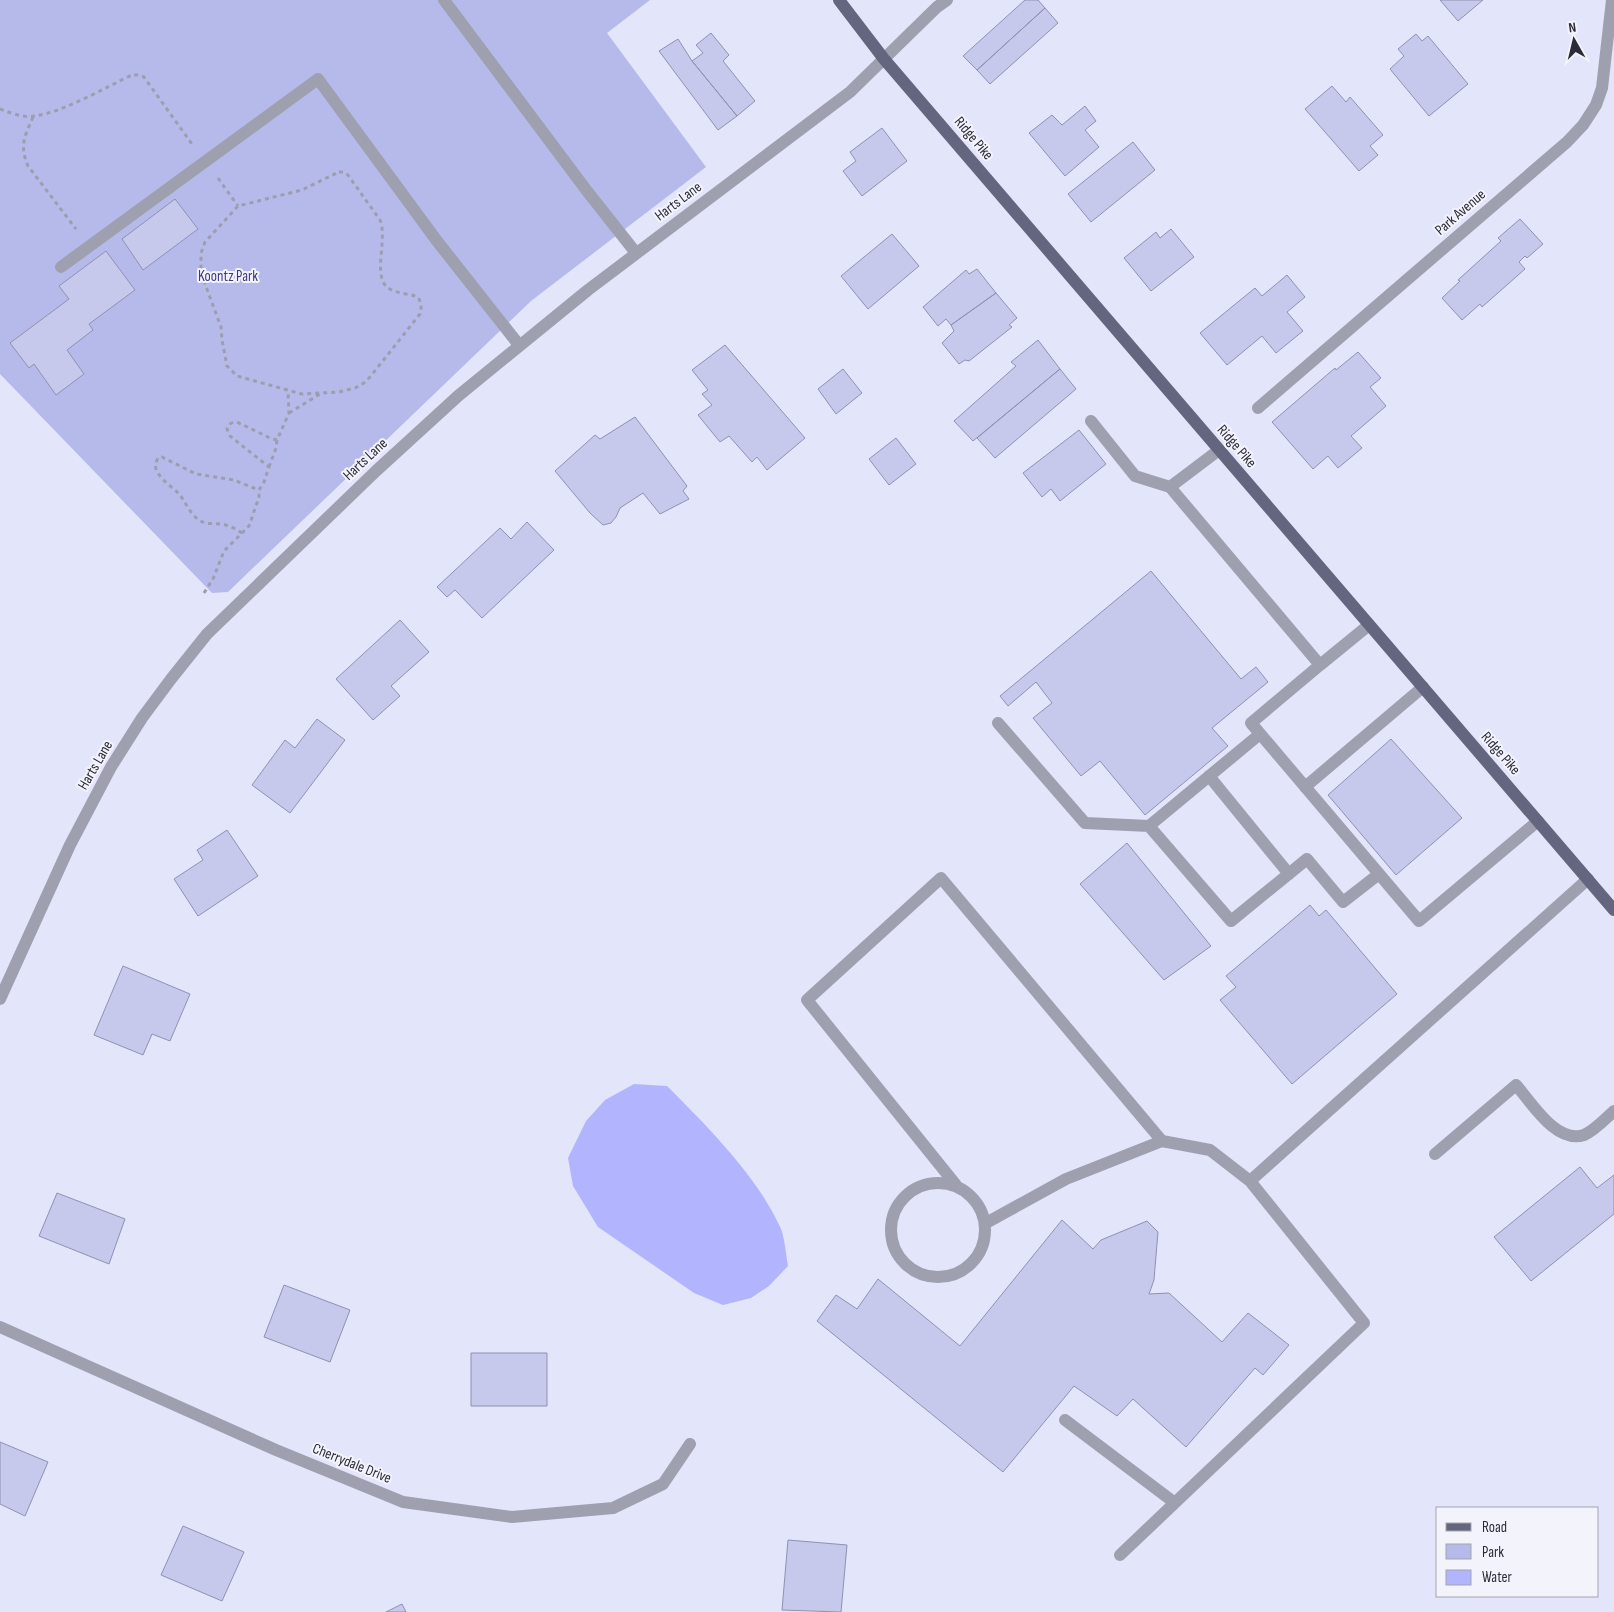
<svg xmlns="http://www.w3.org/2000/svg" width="1614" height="1612" viewBox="0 0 1614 1612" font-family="'Sofia Sans Condensed',sans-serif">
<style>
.green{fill:#b6baea}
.water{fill:#b2b5fe}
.building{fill:#c6c9eb;stroke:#8f91b2}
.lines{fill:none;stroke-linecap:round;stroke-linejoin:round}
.path{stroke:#9c9eb0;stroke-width:3;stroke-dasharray:4 4;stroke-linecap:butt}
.service{stroke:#9fa0af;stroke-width:12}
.minor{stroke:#9fa0af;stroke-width:12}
.tertiary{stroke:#9fa0af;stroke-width:12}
.primary{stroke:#646680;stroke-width:12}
.labels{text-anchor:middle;stroke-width:4;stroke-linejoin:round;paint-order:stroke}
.street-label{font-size:15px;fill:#2b2c39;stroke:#f3f4fb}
.park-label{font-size:15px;fill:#3c3688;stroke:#f3f4fb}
</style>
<rect width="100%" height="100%" fill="#e3e5fa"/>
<path class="green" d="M0 0H650L607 33 706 167 531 301 228 592 212 593 0 374Z"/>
<path class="water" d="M634 1084 667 1086C707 1126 758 1177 781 1229 785 1240 786 1255 788 1266L769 1286 751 1298 723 1305 694 1293 598 1227 573 1186 568 1158 586 1121 605 1100Z"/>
<path class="building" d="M1025 0H1038L1045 8 977 70 963 56Z
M1440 0H1483L1458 21Z
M1045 8 1058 23 990 84 977 70Z
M711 33 729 55 723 61 755 101 737 116 692 61 703 53 696 45Z
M1416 34 1422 41 1428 36 1468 84 1429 116 1390 69 1404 56 1398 49Z
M678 39 692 61 737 116 718 130 659 51Z
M1332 86 1346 102 1350 97 1383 135 1370 146 1378 155 1359 171 1305 109Z
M1085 106 1096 121 1085 130 1099 147 1065 176 1029 133 1052 115 1062 125Z
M882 128 907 161 862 196 843 171 856 161 850 152Z
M1133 142 1155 170 1091 222 1068 194Z
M175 199 198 229 143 270 122 239Z
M1520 219 1543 244 1527 258 1525 256 1519 262 1525 269 1482 307 1480 304 1462 320 1442 298 1460 281 1458 280 1501 241 1498 238Z
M1171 229 1194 257 1151 291 1124 258 1156 232 1160 238Z
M892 234 919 266 868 309 841 276Z
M106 251 135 290 89 324 93 330 67 350 84 374 56 395 34 364 29 368 10 343 69 299 59 286Z
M977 269 996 293 951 325 946 319 938 326 923 307 966 270 969 274Z
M1287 275 1305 297 1287 312 1303 331 1276 353 1262 336 1227 365 1200 333 1255 288 1262 296Z
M996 293 1017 318 1009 325 1012 327 969 361 965 360 959 364 942 343 954 331 951 325Z
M1038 340 1060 369 973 441 954 421 1016 366 1011 362Z
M725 345 805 438 767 470 757 457 752 462 729 436 720 442 698 415 712 405 702 394 708 390 692 370Z
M1358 352 1381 378 1370 387 1386 406 1351 436 1362 448 1338 468 1328 456 1313 469 1272 422 1335 368 1336 370Z
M843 369 862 393 836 414 818 389Z
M1060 369 1076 389 995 458 977 438Z
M635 417 687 486 683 491 689 499 660 514 643 493 620 508 616 517 611 523 603 525 590 513 555 471 595 435 600 439Z
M1079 430 1106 464 1060 501 1051 489 1042 497 1023 473Z
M896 438 916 464 889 485 869 459Z
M527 522 554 550 482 618 455 590 447 597 437 587 500 528 511 539Z
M1151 571 1241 679 1256 667 1268 682 1212 728 1228 746 1145 815 1100 761 1081 776 1033 718 1052 703 1036 682 1008 706 1000 696Z
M400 620 429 652 391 686 400 696 373 720 336 679Z
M317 719 345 740 290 813 252 785 285 740 295 748Z
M1391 739 1462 818 1396 875 1328 795Z
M227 830 258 876 198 916 174 879 203 860 197 850Z
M1127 843 1211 946 1164 980 1080 884Z
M1310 905 1319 916 1326 910 1397 994 1292 1084 1220 1000 1236 987 1226 976Z
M123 966 190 994 170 1041 152 1034 143 1055 94 1035Z
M1580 1167 1597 1188 1614 1175V1214L1531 1281 1494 1237Z
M57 1193 125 1219 109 1264 39 1236Z
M1062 1220 1093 1249 1101 1240 1147 1221 1158 1232 1154 1280 1149 1294 1169 1293 1222 1342 1248 1313 1289 1345 1263 1375 1255 1368 1186 1447 1133 1399 1117 1416 1074 1386 1003 1472 817 1321 836 1295 857 1309 878 1279 960 1346Z
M284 1285 350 1310 330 1362 264 1337Z
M471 1353H547V1406H471Z
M0 1442 48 1462 25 1516 0 1504Z
M183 1526 244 1552 222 1601 161 1575Z
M788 1540 847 1545 841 1612 782 1610Z
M402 1604 406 1612H386Z"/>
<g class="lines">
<path class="path" d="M0 109C11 113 23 118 34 116 62 113 106 87 132 75H139L144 77 192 144
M33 117C25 136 19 145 28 166L76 229
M339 172H343L348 175 380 220C388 239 372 276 388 288 397 294 408 293 418 297 421 303 422 307 420 314L370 377 364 383 355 388 339 392 302 394 237 376 227 366 222 340 221 327 204 281 201 267V253L205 242 238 206 302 190Z
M218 178 238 206
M289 413 320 394
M269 467 276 448 277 440
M242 533C236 529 229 525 221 524 213 523 205 525 199 520 190 514 186 503 180 495 173 487 160 480 156 469 155 465 156 462 158 458L162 457 196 474 234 480 259 490 264 482 269 467 230 436 227 429C229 424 231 422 237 422L270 438 277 440 289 413 288 391
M204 593 213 579 224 551 249 526 259 497V490"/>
<path class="service" d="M444 0 587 191 636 253
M61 267 318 79 437 241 519 345
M1091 421 1135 476 1170 487 1320 665 1251 723 1419 921 1538 821
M1170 487 1219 450
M1320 665 1369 625
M998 723 1085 823 1149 826
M1260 734 1149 826 1231 921 1307 859 1343 902 1379 874
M1209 776 1289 874
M1305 787 1423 687
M1435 1154 1516 1085C1532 1103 1556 1144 1584 1135 1595 1130 1605 1119 1614 1111
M891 1230a47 47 0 1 1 94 0a47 47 0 1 1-94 0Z
M956 1185 807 1000 941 878 1162 1141
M986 1223 1066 1179 1162 1141 1210 1150 1250 1181 1588 879
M1065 1420 1175 1503
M1120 1555 1364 1323 1250 1181"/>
<path class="minor" d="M1258 408 1567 142 1583 125 1596 105 1602 88 1612 0
M0 1327 276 1450 403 1502 512 1517 613 1508 663 1484 690 1444"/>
<path class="tertiary" d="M0 999 70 845 111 767 142 718 171 679 207 634 376 471 458 396 588 290 850 92 937 7 947 0"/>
<path class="primary" d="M839 0 884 59 1614 910"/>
</g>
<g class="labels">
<g class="street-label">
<text transform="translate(974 138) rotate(50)" y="5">Ridge Pike</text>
<text transform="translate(678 201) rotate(-37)" y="5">Harts Lane</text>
<text transform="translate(1460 212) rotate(-41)" y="5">Park Avenue</text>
<text transform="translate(1237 446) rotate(49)" y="5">Ridge Pike</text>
<text transform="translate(365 459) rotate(-43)" y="5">Harts Lane</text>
<text transform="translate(1501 753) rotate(49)" y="5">Ridge Pike</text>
<text transform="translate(95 765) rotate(-60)" y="5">Harts Lane</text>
<text transform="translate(352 1463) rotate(22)" y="5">Cherrydale Drive</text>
</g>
<g class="park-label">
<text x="228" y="281">Koontz Park</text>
</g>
</g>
<rect x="1436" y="1507" width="162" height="90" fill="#f3f4fb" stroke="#a3a4ad"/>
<rect x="1446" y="1523" width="25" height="8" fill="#646680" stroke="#a3a4ad"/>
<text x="1482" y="1532" font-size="15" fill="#2b2c39">Road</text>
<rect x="1446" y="1544" width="25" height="15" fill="#b6baea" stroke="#a3a4ad"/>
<text x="1482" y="1557" font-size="15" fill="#2b2c39">Park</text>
<rect x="1446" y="1570" width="25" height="15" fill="#b2b5fe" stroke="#a3a4ad"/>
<text x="1482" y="1582" font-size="15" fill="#2b2c39">Water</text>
<g transform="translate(1574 40) rotate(352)" stroke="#f3f4fb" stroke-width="4" paint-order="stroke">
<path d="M0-4L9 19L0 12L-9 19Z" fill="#2b2c39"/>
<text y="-8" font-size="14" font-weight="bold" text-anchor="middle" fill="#2b2c39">N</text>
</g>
</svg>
